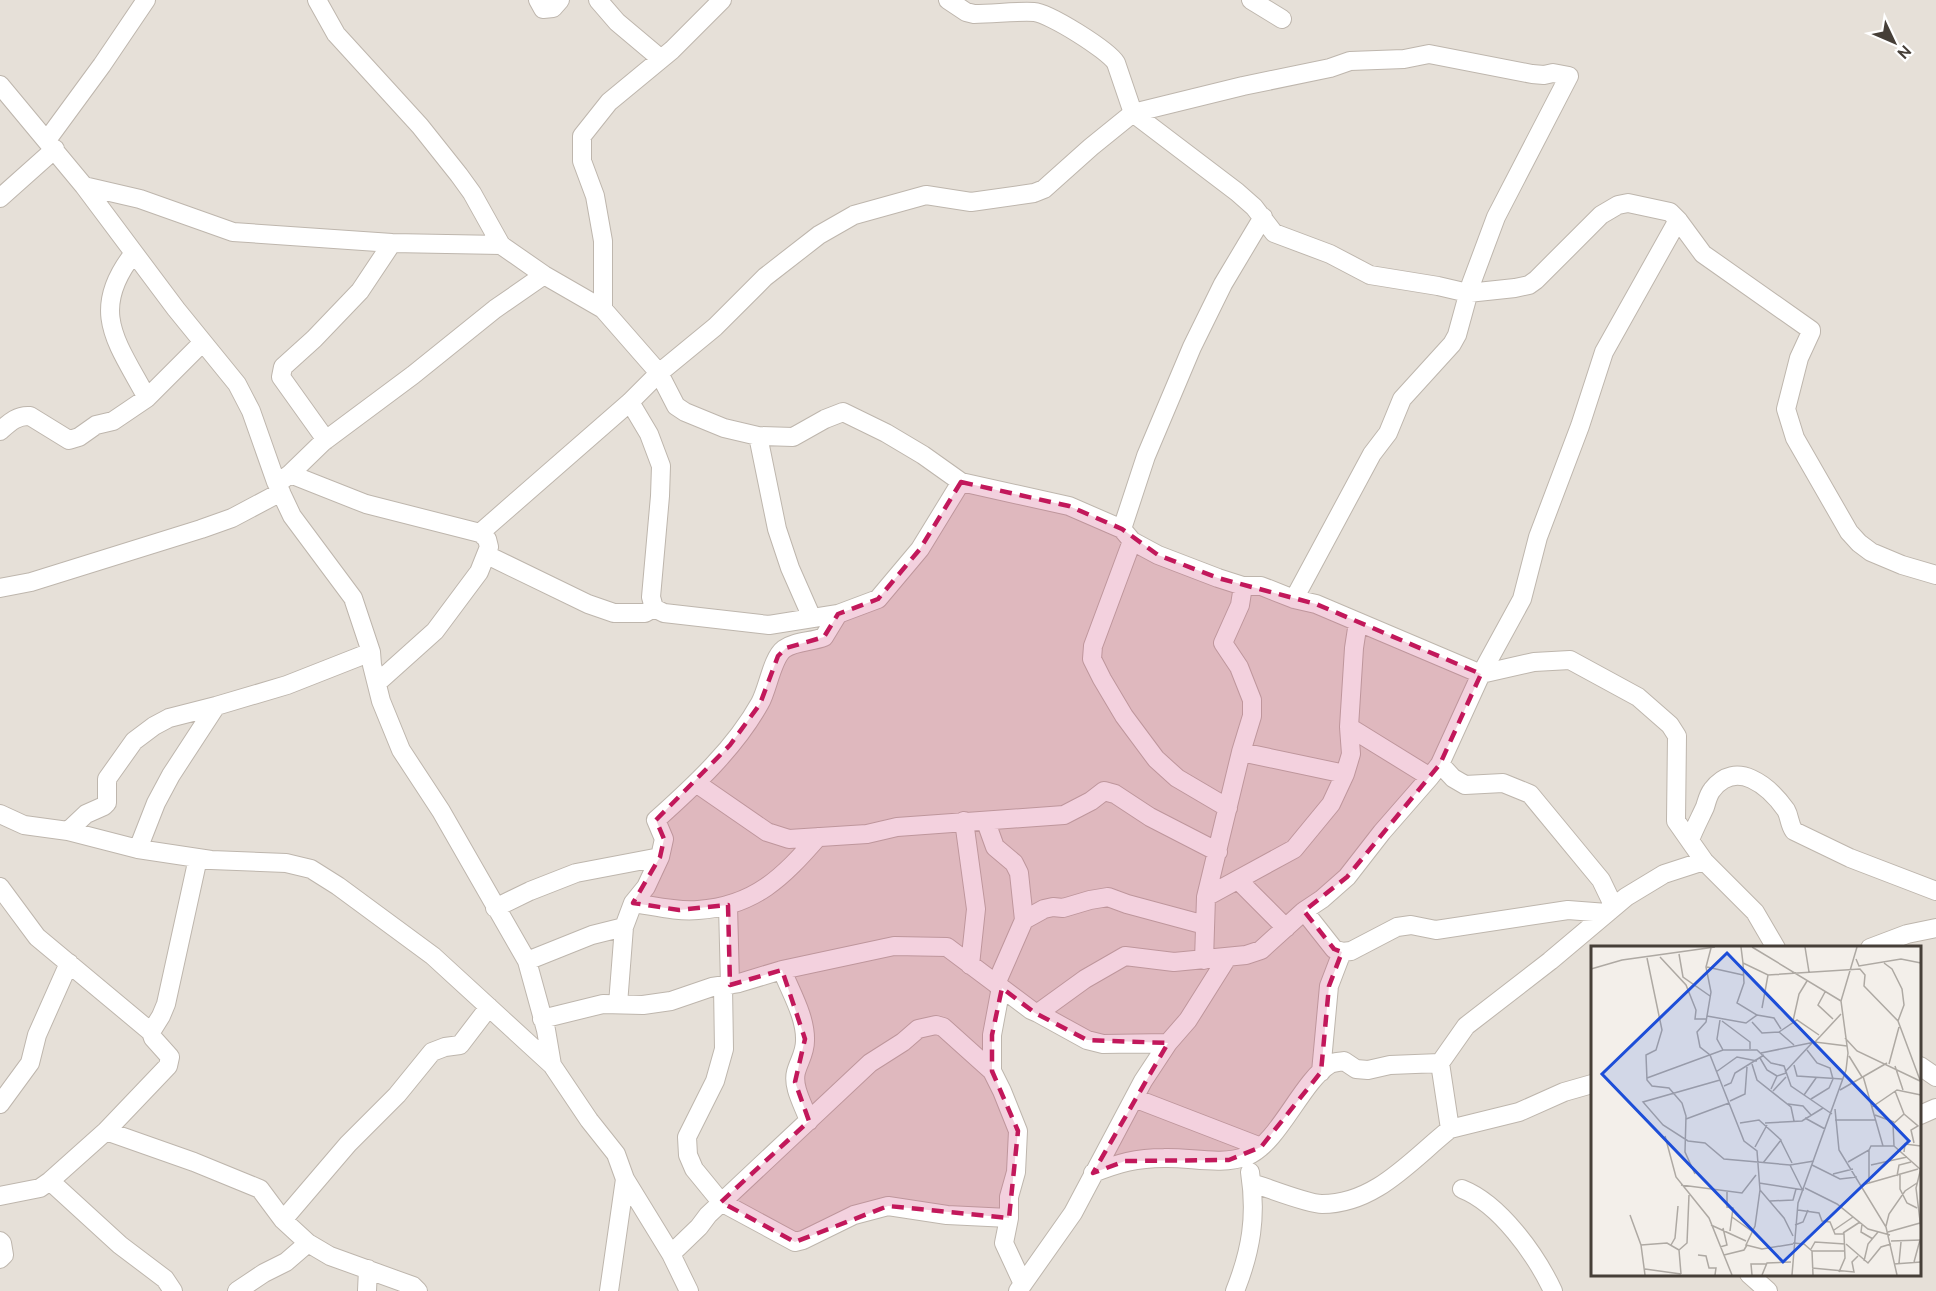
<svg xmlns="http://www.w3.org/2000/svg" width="1936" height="1291" viewBox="0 0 1936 1291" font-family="Ubuntu,sans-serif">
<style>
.residential{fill:#e6e0d8;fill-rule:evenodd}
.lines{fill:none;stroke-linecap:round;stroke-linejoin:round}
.minor-casing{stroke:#beb6ad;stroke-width:20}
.minor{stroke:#fff;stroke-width:18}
.marked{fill:#c2185b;fill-opacity:0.2;stroke:#c2185b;stroke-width:4.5;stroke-dasharray:12 8;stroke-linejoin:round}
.inset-road{fill:none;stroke:#aea9a3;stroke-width:1.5}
.view{fill:#1d4ed8;fill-opacity:0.15;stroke:#1d4ed8;stroke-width:3}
.inset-edge{fill:none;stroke:#463f38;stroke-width:3}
</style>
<rect width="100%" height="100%" fill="#f3efea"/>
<path class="residential" d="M0 0H1936V1291H0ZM1592 948H1920V1274H1592Z"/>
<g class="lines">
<defs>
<path id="minor" d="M317 0 336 34 420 126 459 175 472 193 501 245
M538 0 543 9 553 8 560 0
M598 0 617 22 661 59
M948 0 966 12 974 14C994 14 1015 11 1034 12 1049 13 1108 50 1116 63L1133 113 1237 192 1254 207 1274 233 1330 254 1370 275 1438 286 1468 293 1515 288 1529 285 1536 280 1601 215 1618 205 1628 203 1670 212 1678 220 1703 254 1811 330V332L1799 358 1786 409 1795 438 1849 532 1859 543 1871 552 1902 565 1936 575
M1251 0 1282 19
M0 85 84 186 176 309 237 384 251 411 276 482 292 516 353 598 371 652 372 665 381 701 401 750 441 811 527 961 546 1030 552 1065 589 1120 616 1154 625 1179 671 1254 689 1291
M47 140 102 65 146 0
M84 186 140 199 233 232 392 243 501 245 544 275 603 309 659 373 676 406 685 412 724 428 758 436 793 437 825 419 843 412 886 433 923 455 961 482 1069 506 1122 529 1132 541 1158 555 1218 578 1243 586H1261L1294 599 1316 604 1481 674 1534 662 1570 660 1638 697 1670 725 1677 736 1676 821 1704 861 1755 912 1776 948
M0 198 55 149
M134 253C88 311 117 342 147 398
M603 309V241L595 196 582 161V136L609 102 672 50 722 0
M630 402 649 434 661 466 660 496 651 597 654 608 664 613 769 625 838 614 878 599 920 549 961 482
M0 431C9 423 17 415 30 416L69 440 79 437 96 425 113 421 147 398 203 342
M758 436 777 529 790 568 812 618
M326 440 281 377 283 367 314 339 360 291 392 243
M290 474 366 504 480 533
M277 484 290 474 323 442 413 375 495 309 544 275
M1122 529 1146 456 1192 347 1223 284 1263 217
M1132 541 1093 646 1092 659 1102 679 1124 716 1156 759 1177 778 1228 808
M487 555 588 604 614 613H645L654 608
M0 588 31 582 201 529 232 518 281 492
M377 683 435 631 479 572 489 547 487 539 480 533 630 402 659 373 715 327 765 277 819 235 854 215 926 195 971 202 1034 193 1044 189 1091 147 1133 113 1243 86 1330 68 1350 61 1404 59 1429 54 1532 74 1544 75 1553 73 1569 76 1496 217 1471 284 1457 335 1452 344 1402 399 1388 433 1372 454 1294 599
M1349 727 1430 777
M1241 752 1345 774
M1440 764 1453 778 1465 785 1503 783 1530 794 1601 880 1614 907
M696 783 767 832 789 839 867 834 897 827 1064 815 1091 801 1104 791 1115 794 1150 817 1218 852
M0 814 24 825 68 831 138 849 211 860 286 863 311 869 338 886 433 956 552 1065
M964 821 976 909 970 965
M986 822 995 847 1014 863 1019 873 1024 920 996 984
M68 831 86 814 104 806 107 803V779L134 741 154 726 169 718 216 706 287 685 371 652
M1690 840C1694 829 1700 818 1705 807 1707 801 1708 795 1712 790 1736 758 1769 786 1786 810 1790 817 1789 824 1794 831L1850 858 1936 891
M138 849 156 803 171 775 216 706
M1238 880 1286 928
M0 887 37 937 151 1032
M1206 897 1294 849 1331 804 1345 774 1351 754 1349 727 1354 648 1358 622
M633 903C654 906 677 912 698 910 755 906 783 877 818 837
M728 905 730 985
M495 908 530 891 576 873 660 857
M1304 911 1334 949 1342 952 1351 951 1397 927 1411 925 1436 930 1568 910 1607 913
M1024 920 1044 909 1053 907 1063 908 1090 900 1108 897 1127 904 1205 925
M1870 948 1907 934 1936 928
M1204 960 1206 897 1241 752 1252 716V700L1239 667 1223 643 1240 605 1243 586
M527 961 592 935 624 927
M782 970C790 991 806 1017 805 1041 805 1053 799 1061 796 1072 792 1087 804 1106 809 1121
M723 986 724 1049 715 1081 687 1137 688 1155 694 1169 721 1202 795 1242 803 1240 854 1215 888 1206 947 1215 1009 1218
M1001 987 992 1035V1071L1002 1091 1018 1131 1016 1172 1009 1197V1218L1004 1243 1023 1284
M618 1004 624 927 633 903 646 887 660 857 664 839 656 820C694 786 735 748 760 703 768 689 772 658 784 649 795 641 812 642 824 637L838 614
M1038 1013 1087 1040 1103 1044 1168 1043
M542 1019 603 1004 643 1005 671 1001 712 987 739 983 782 970 894 946 947 947 1031 1010 1038 1013 1085 979 1125 956 1174 962 1246 955 1261 950 1304 911 1322 899 1347 877 1382 832 1430 777 1440 764 1481 674 1522 599 1538 537 1580 426 1604 352 1678 220
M1920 1066 1936 1077
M1321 1072 1329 986 1342 952
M1592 1084 1564 1092 1519 1112 1450 1129 1440 1063 1466 1026 1550 961 1626 897 1664 874 1704 861
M1134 1098 1261 1147
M0 1104 30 1063 37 1035 69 963
M1920 1115 1936 1108
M106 1131 194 1162 260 1189 283 1220 308 1243 330 1256 413 1286 418 1291
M1093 1173C1119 1163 1136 1158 1164 1158 1191 1157 1221 1166 1247 1156 1279 1143 1301 1082 1330 1064 1334 1062 1339 1062 1344 1061L1356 1069 1368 1070 1390 1065 1440 1063
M50 1181 120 1245 165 1279 173 1291
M1252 1183C1268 1188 1308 1204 1322 1204 1376 1204 1412 1159 1450 1129
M1462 1189C1500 1204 1536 1255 1553 1291
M0 1196 40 1188 50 1181 106 1131 168 1066 170 1057 153 1038 151 1032 161 1016 166 1004 198 858
M283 1220 348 1144 397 1095 432 1052 445 1047 460 1045 489 1007
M0 1241 2 1243 4 1255 0 1259
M671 1254 699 1227 708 1215 870 1063 903 1042 918 1029 936 1025 943 1027 992 1071
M1749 1274 1768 1291
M237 1291 264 1273 286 1262 308 1243
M367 1291 368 1269
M609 1291 625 1179
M1018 1291 1073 1213 1143 1081 1168 1043 1188 1020 1227 958
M1235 1291C1251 1251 1257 1216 1250 1172"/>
</defs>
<use href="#minor" class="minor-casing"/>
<use href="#minor" class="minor"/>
</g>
<path class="marked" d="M961 482 1069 506 1122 529 1158 555 1218 578 1316 604 1481 674 1440 764 1347 877 1304 911 1334 949 1342 952 1329 986 1321 1072 1261 1147 1229 1160 1125 1161 1093 1173 1168 1043 1087 1040 1035 1013 1002 988 992 1035V1071L1018 1131 1009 1218 888 1206 795 1242 721 1202 809 1121 795 1082 805 1039 782 970 730 985 728 905 679 910 633 903 660 857 664 839 656 820 730 745 760 704 778 656 786 648 824 637 838 614 878 599 920 549Z"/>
<g transform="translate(1591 946)">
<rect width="330" height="330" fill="#f3efea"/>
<path class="inset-road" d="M150 1 152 17 177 29 269 23 274 29 273 40 307 75 329 134M161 1 250 55M214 1 218 26M120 2 115 21 120 46 115 76 106 86 109 101 119 109 153 195 166 205 169 244 193 272 202 290M88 8 92 31 119 50M69 11 95 39 105 64 104 73H116M56 12 71 84 65 104 55 109 56 134 61 140 78 142 91 157 95 170 94 206 104 228M265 13 268 20 310 13 330 17M293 17 301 23 311 43 313 59 307 75M116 21 152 29M0 23 31 14 124 1M234 46 227 59 242 73M171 62 177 29M166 69 183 72 190 83M116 70 155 77 166 69 146 57 153 37 152 17M129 74 126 93 132 104M131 75 159 96V103M202 75 208 48 216 35M161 76 171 87 188 86 203 99M188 86 206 74 228 89M254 92 266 105 329 135M224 96 250 68M216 104 226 117 239 122 242 133 238 142 220 153M170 107 224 96 256 100M258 110 271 131M169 112 176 124 186 130M161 118 166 134 200 161 203 175M298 118 308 81M203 119 206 130 251 133M304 120 312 144M125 126 146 111 166 115M194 126 221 97M272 130 292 200M56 132 132 104H166L180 117 193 120 200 140 241 168M129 134 52 156 72 179 97 195 114 197 133 213 199 219 223 215M133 140 140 137 144 127 173 109M180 143 186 130 195 127M249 144 296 117M182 145 195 131M213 149 225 132M139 155 154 148 156 121M197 158 212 160 220 169M281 161 306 144 330 149M244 163 248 204 295 281 306 329M313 168 327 180 320 184 323 197M284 169 303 176M214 172 234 183M95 173 138 157M244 174H284M149 177 168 174 190 194 172 217M174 177 211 175 232 162M74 190 85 231 118 272 141 329M190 195 201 217M303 200 302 178 313 168 304 145M164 201 176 179M313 206 314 198 330 200M257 216 278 204 280 200H303L329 223M199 219 211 243M221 219 249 233 266 231M280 219 316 211M330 222 325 242 330 283M242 228 262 223M309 229V243L316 257 326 262M306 230 308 219 320 216M278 236V204M168 237 213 244M90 239 151 247 165 229M271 239 327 223M214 242 246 258 277 283 299 289M169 244 164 280 155 299 171 303 202 298M136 246V261L142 262 139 285M179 255 202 254 205 243M207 264 228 267 231 275 239 276 244 288H253L254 312 248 326M39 269 50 299 54 329M141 271 162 286M271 278 270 286 282 293M120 279 155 295M204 279 212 276 217 264M295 280 298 268 314 245 326 237M243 284 262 271M297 286 329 277M252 287 269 276M300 295 330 294M202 297 213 298 221 305 222 329M255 298 277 317 290 301 300 298M50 299 76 297 88 304M80 299 84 292 87 260M129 301 136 299 132 282M220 303 224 296 254 298M88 304 96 297 98 249M88 304 90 328M221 305H254M107 309 115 310 118 322H125L124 329M133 309 153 304 156 299M273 315 277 298 287 286M323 316 329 294M308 317 310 296M303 318 330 316M221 322 263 326 261 316 267 310M54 323 90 328M161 329 160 318H175M171 329 176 317 200 316M201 329 207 257 255 124 257 107 250 55 266 1"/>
<path class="view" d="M136 7 318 195 192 316 11 128Z"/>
<rect width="330" height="330" class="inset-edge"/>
</g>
<g transform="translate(1894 42) rotate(134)" stroke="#ffffff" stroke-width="4.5" paint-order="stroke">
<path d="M0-4.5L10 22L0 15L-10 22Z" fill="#463f38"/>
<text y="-9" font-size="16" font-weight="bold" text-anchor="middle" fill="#463f38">N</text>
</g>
</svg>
